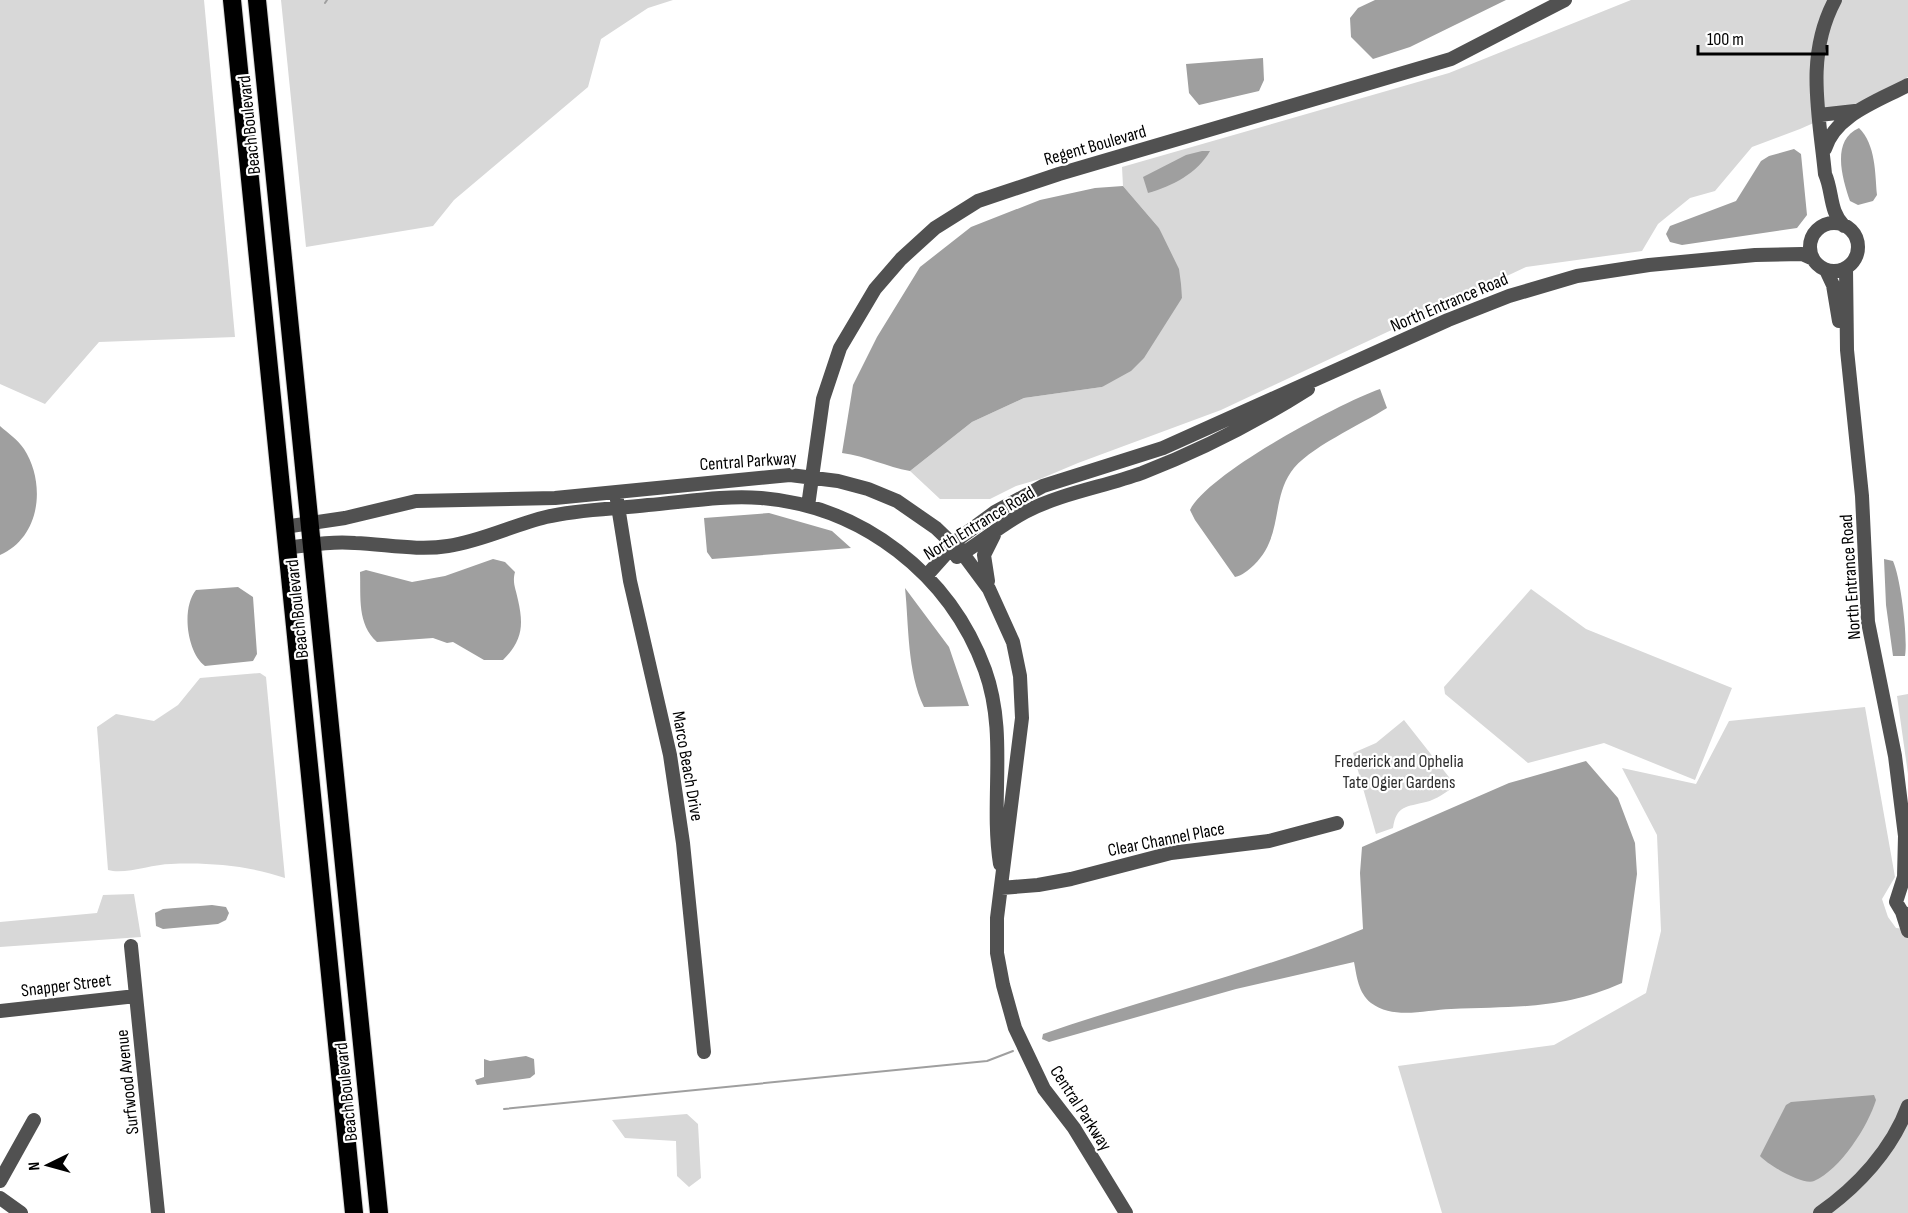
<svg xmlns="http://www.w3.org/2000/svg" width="1908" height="1213" viewBox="0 0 1908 1213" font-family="'Sofia Sans Condensed',sans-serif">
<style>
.green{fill:#d8d8d8}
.water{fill:#9f9f9f}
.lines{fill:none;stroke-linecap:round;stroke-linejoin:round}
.stream{stroke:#9f9f9f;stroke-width:2}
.highway-casing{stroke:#dbdbdb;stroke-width:20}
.minor{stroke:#515151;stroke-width:14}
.highway{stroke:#000;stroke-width:18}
.labels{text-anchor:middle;stroke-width:4.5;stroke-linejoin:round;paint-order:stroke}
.street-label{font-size:18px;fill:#000;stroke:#fff}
.park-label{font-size:18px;fill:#2f2f2f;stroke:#fff}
</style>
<rect width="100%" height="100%" fill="#fff"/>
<path class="green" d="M0 0H204L235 337 99 342 45 404 0 384Z
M281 0H673L648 8 601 39 588 87 454 200 433 226 306 247Z
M1631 0H1908V77L1879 94 1800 129 1752 147 1715 191 1690 198 1658 224 1642 251 1526 267 1221 410 1078 463 1040 479 1016 486 990 499H940L910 471 972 422 1024 398 1102 387 1182 298 1159 228 1123 186 1122 167 1449 73Z
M1531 589 1586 629 1732 688 1695 780 1604 743 1528 763 1445 694 1444 687Z
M260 673 266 677 285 878C251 866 208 862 171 864 152 864 125 875 108 870L97 727 116 714 154 721 178 705 200 678Z
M1908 694V774L1897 696Z
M1865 707 1895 877 1882 899 1888 917 1896 928 1908 929V1213H1442L1398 1066 1554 1045 1646 993 1661 931 1657 835 1622 768 1696 784 1729 721Z
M1404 720 1456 786C1447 791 1436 800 1426 802 1407 807 1396 805 1393 828L1376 834 1353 753 1376 743Z
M134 894 141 937 0 947V922L97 913 103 895Z
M687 1114 698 1124 701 1178 689 1187 677 1176 676 1141 625 1138 612 1120Z"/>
<path class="water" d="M1375 0H1506L1410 47 1373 59 1351 37 1350 18 1358 8Z
M1263 58 1264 80 1259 91 1199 105 1189 93 1186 64Z
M1859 128C1876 145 1875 173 1877 195L1873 201 1858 205 1850 201C1842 178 1831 140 1859 128Z
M1794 149 1801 154 1807 215 1797 228 1682 245 1670 242 1666 234 1670 226 1736 201 1761 161 1769 156Z
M1202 151H1210C1197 174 1172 186 1148 193L1143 177 1186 155Z
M1123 186 1159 228 1179 269 1181 284 1182 298 1144 358 1131 371 1102 387 1024 398 972 422 910 471C887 467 866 456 842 453L853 385 877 337 920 267 971 227 1040 200 1095 188Z
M1380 389 1387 408C1362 424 1306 449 1291 472 1271 501 1283 537 1254 565 1247 571 1243 575 1235 577L1195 520 1190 510C1208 473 1340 403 1380 389Z
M0 426C8 433 18 440 24 449 46 483 41 537 0 555Z
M769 513 832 531 851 548 712 559 707 552 704 518Z
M493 559 505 562 515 572C512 583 516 589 518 600 524 626 522 641 503 660H484L453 642 447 643 433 638 377 642C357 624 361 597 360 572L366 570 412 582 445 576Z
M1884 559 1893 561C1901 579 1908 639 1905 656H1893L1886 605Z
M238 587 253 597 257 654 253 661 205 666C187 653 181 608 196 590Z
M905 588 949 647 969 706 924 707C907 672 909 626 905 588Z
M1586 761 1618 798 1635 843 1637 874 1622 983C1561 1010 1515 1006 1451 1009 1425 1010 1394 1020 1371 1003 1358 992 1357 977 1354 962L1236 989 1049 1042 1042 1039 1043 1034C1149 997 1259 972 1363 929L1360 873 1362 847 1509 783Z
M212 905 226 907 229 913 226 920 218 924 163 929 156 926 155 913 163 909Z
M526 1056 534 1059 535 1074 530 1078 477 1085 475 1080 484 1077V1059L490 1061Z
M1874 1095 1876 1100C1868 1126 1841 1169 1814 1181 1804 1186 1768 1165 1760 1156L1786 1105 1791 1102Z"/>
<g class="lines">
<path class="stream" d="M325 3 327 0
M504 1109 987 1061 1013 1051"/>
<defs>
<path id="highway" d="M232 0 354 1213
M257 0 379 1213"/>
</defs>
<use href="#highway" class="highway-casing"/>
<path class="minor" d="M1835 0C1805 56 1819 113 1825 174 1833 192 1829 211 1844 226
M1819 115 1855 111
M1825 149C1835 115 1878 101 1908 85
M1810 247a24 24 0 1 1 48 0a24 24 0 1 1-48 0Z
M1846 268 1847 350 1862 496 1868 622 1895 756 1905 836 1904 877 1896 902 1902 912 1908 915
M1826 270 1833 285 1839 321
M617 500 630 581 670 755 683 843 704 1052
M808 506 823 399 840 348 875 289 901 259 935 228 978 201 1059 174 1451 59 1565 0
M284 527 345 518 416 501 555 498 790 475 838 481 868 489 897 501 936 528 963 554 989 589 1013 642 1020 676 1022 718 997 918V953L1003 985 1015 1028 1044 1089 1074 1128 1126 1213
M286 548C309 545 332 541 355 543 385 544 417 551 448 546 482 541 513 525 546 517 579 509 615 509 648 505 685 502 723 495 761 498 862 506 950 574 985 670 1008 734 990 799 1000 864
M957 557C980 543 1001 525 1025 512 1062 493 1103 487 1142 473 1199 451 1256 422 1308 389
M927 575 961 537 995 512 1043 486 1163 448 1448 320 1509 296 1577 276 1649 265 1755 255 1802 254 1813 259
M988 581 984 555 994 535
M1001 888 1038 885 1071 879 1171 853 1269 841 1337 823
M1902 912 1908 931
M131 946 158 1213
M0 1011 136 996
M0 1181 34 1120
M0 1198 21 1213
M1820 1213C1857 1187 1892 1150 1908 1106"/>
<use href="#highway" class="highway"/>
</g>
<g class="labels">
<g class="street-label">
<text transform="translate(249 125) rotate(-96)" y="6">Beach Boulevard</text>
<text transform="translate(1095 145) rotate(-16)" y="6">Regent Boulevard</text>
<text transform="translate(1449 302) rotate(-23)" y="6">North Entrance Road</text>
<text transform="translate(748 461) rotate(-4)" y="6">Central Parkway</text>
<text transform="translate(979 523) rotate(-31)" y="6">North Entrance Road</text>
<text transform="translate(1850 577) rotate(-94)" y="6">North Entrance Road</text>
<text transform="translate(297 609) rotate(-96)" y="6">Beach Boulevard</text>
<text transform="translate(688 766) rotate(80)" y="6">Marco Beach Drive</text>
<text transform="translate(1166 839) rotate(-11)" y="6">Clear Channel Place</text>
<text transform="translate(66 985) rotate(-7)" y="6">Snapper Street</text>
<text transform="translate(127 1082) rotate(-96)" y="6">Surfwood Avenue</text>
<text transform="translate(346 1092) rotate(-96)" y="6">Beach Boulevard</text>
<text transform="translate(1081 1108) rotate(57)" y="6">Central Parkway</text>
</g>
<g class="park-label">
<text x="1399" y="767">Frederick and Ophelia<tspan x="1399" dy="21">Tate Ogier Gardens</tspan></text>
</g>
</g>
<g transform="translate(48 1165) rotate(265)" stroke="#ffffff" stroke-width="4.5" paint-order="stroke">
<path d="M0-4.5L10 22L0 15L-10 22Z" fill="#000000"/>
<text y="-9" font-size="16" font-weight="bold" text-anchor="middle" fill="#000000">N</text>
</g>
<path d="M1698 45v9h129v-9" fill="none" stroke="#000000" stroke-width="3"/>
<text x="1707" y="45" font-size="18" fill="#000000" stroke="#ffffff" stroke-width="4.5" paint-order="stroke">100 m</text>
</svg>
